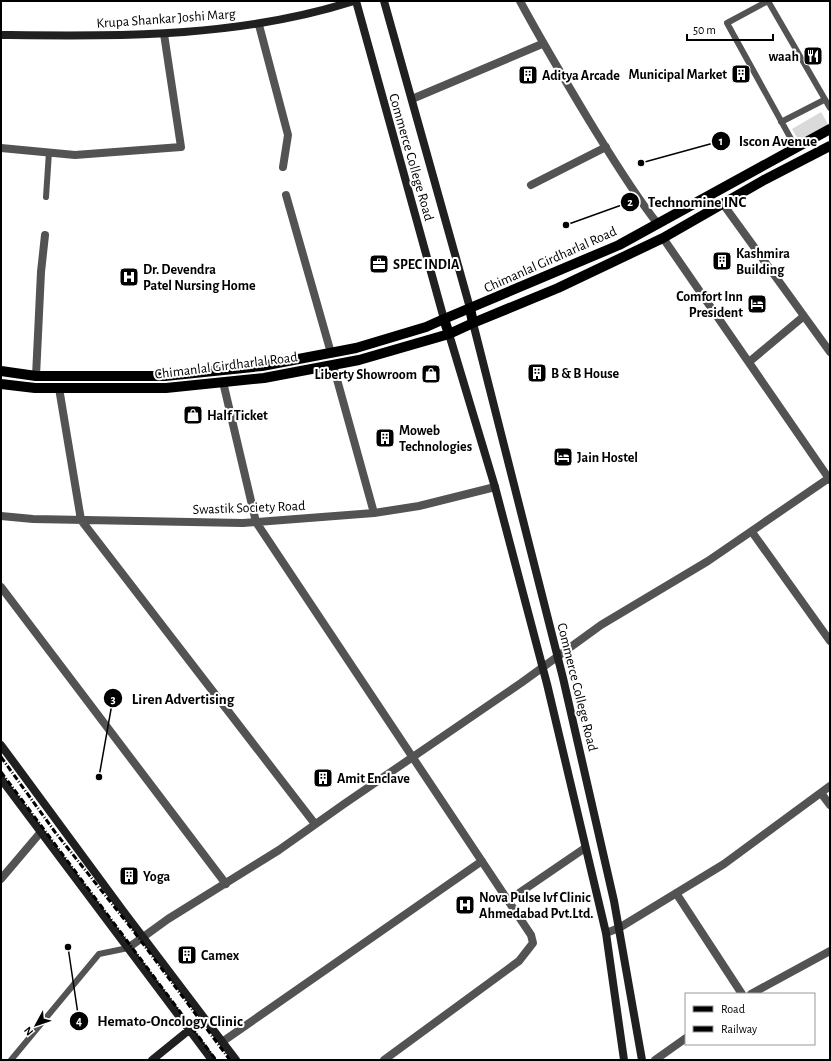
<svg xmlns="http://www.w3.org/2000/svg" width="831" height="1061" viewBox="0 0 831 1061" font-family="'Alegreya Sans',sans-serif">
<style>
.green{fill:#dadada}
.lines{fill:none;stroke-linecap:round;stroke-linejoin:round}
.lane{stroke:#535353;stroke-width:6}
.street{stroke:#535353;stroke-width:8}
.secondary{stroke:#202020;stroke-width:8}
.primary{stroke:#000;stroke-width:10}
.rail{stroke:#000;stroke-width:3;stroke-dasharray:6 2 1 2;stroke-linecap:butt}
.labels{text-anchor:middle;stroke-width:4;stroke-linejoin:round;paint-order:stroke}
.street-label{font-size:14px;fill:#000;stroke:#fff}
.poi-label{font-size:14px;font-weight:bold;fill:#000;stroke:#fff;text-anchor:start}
.leader{fill:none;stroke:#000;stroke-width:1.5}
.callout-dot{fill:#000;stroke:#fff;stroke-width:1.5}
.mark-label{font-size:12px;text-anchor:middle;font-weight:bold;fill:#fff}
.callout-label{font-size:15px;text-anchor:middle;font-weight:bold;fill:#000;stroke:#fff;stroke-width:4;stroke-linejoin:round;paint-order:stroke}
</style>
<rect width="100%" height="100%" fill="#fff"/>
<path class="green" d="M821 112 828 124 799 141 792 129Z"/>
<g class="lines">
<path class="lane" d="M768 1 727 23 796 148
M768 1 830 108
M781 122 824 100
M46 197 49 152
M11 1060 99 954 128 948"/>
<path class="street" d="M520 1C542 42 566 82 590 122 611 156 632 191 657 223
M259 25 288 135 283 167
M412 99 542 44
M1 148 75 155 181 147 164 34
M531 185 606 147
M286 195 331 353
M723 204 804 316 749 362
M663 238 830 480
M804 316 830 352
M333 365 374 513
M36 376 41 272 45 235
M223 382 256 522 531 935 533 943 519 961 384 1060
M59 388 81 520 315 824
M1 516 33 519 243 523 270 521 374 513 419 506 495 487
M752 532 830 641
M1 587 226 884
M821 793 830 805
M1 879 40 833
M676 893 742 994
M509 900 585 848
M606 933 619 928 724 864 830 786
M128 948 168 919 279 850 344 804 521 683 601 625 708 561 829 478
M751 994 830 951
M222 1042 482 861
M655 1060 686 1038"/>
<path class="secondary" d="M356 1 444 319
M384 1 470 308
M1 35C122 36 238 38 354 1
M473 323 563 678 614 901 642 1060
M449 334 495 487 547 684 606 933 624 1060
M1 745 124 912 236 1060
M1 779 212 1060
M152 1060 204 1018"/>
<path class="primary" d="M470 308 619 245 830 129
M473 323 558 288 663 238 764 180 830 146
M1 371 36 376H165L262 366 356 348 426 327 444 319
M1 384 35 388H166L264 378 359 360 449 334 473 323 470 308 444 319 449 334"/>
<path class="rail" d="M1 757 55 832 132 929 230 1060
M1 772 216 1060"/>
</g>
<defs>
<symbol id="restaurant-square" viewBox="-11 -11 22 22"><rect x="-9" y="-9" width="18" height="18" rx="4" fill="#000" stroke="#fff"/><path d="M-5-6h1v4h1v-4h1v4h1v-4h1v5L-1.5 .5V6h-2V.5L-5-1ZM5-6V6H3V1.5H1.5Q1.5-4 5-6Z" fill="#fff"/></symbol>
<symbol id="building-square" viewBox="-11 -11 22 22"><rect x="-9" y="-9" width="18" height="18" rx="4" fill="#000" stroke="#fff"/><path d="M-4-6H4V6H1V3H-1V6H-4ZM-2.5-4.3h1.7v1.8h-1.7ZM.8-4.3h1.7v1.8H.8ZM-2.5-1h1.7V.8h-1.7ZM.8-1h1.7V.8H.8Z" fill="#fff"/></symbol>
<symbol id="office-square" viewBox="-11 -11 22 22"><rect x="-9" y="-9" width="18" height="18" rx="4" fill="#000" stroke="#fff"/><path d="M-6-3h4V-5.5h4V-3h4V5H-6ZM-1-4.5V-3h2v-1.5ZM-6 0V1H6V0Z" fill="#fff"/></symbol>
<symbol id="hospital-square" viewBox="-11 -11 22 22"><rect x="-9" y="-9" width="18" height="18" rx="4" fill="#000" stroke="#fff"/><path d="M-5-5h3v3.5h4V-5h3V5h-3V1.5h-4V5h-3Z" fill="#fff"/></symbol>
<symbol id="hotel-square" viewBox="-11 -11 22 22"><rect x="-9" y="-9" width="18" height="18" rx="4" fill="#000" stroke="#fff"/><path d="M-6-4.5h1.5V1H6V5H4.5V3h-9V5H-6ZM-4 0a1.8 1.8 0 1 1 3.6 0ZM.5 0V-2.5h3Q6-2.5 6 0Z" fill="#fff"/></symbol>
<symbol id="shop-square" viewBox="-11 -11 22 22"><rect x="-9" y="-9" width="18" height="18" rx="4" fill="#000" stroke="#fff"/><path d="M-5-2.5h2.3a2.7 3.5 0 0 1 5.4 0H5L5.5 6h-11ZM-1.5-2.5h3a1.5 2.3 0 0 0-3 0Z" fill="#fff"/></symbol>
</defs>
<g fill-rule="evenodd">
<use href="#restaurant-square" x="802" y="45" width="22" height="22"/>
<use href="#building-square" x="730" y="63" width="22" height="22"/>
<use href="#building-square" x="517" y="64" width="22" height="22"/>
<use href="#building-square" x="711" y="250" width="22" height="22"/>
<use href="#office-square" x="368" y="253" width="22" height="22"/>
<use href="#hospital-square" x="118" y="266" width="22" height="22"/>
<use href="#hotel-square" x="746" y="293" width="22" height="22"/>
<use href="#building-square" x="526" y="362" width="22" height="22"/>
<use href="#shop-square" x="420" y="363" width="22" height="22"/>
<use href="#shop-square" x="182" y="404" width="22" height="22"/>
<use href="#building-square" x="374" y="427" width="22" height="22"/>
<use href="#hotel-square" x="552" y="446" width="22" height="22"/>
<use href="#building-square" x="312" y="767" width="22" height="22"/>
<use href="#building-square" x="118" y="865" width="22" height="22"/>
<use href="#hospital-square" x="454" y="894" width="22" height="22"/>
<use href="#building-square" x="176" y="944" width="22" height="22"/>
</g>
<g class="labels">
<g class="street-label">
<text transform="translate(166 18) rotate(-4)" y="5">Krupa Shankar Joshi Marg</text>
<text transform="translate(412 157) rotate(74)" y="5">Commerce College Road</text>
<text transform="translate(550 259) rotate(-24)" y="5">Chimanlal Girdharlal Road</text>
<text transform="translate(226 365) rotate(-7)" y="5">Chimanlal Girdharlal Road</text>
<text transform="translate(249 507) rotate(-2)" y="5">Swastik Society Road</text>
<text transform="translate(578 687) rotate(76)" y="5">Commerce College Road</text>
</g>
<g class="poi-label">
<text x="799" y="61" text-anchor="end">waah</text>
<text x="727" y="79" text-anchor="end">Municipal Market</text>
<text x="542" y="80">Aditya Arcade</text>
<text x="736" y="258">Kashmira<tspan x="736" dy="16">Building</tspan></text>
<text x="393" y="269">SPEC INDIA</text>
<text x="143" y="274">Dr. Devendra<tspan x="143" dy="16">Patel Nursing Home</tspan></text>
<text x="743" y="301" text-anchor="end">Comfort Inn<tspan x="743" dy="16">President</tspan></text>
<text x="551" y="378">B &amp; B House</text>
<text x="417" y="379" text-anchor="end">Liberty Showroom</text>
<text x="207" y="420">Half Ticket</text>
<text x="399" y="435">Moweb<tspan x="399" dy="16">Technologies</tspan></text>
<text x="577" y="462">Jain Hostel</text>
<text x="337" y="783">Amit Enclave</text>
<text x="143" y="881">Yoga</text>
<text x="479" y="902">Nova Pulse Ivf Clinic<tspan x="479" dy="16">Ahmedabad Pvt.Ltd.</tspan></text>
<text x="201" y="960">Camex</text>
</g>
</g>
<path class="leader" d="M641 163L721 141M566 225L630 202M99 777L113 698M68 947L79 1021"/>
<g class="callout-dot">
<circle cx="641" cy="163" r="4"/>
<circle cx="566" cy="225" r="4"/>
<circle cx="99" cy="777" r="4"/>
<circle cx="68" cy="947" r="4"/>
<circle cx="721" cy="141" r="10"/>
<circle cx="630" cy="202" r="10"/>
<circle cx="113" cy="698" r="10"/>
<circle cx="79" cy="1021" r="10"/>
</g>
<g class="mark-label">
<text x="721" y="145">1</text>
<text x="630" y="206">2</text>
<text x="113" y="703">3</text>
<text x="79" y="1025">4</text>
</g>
<g class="callout-label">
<text x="778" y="146">Iscon Avenue</text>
<text x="697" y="207">Technomine INC</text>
<text x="183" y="704">Liren Advertising</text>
<text x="170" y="1026">Hemato-Oncology Clinic</text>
</g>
<rect width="831" height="1061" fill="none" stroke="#000000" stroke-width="4"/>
<rect x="685" y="993" width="130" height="52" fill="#ffffff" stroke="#999999"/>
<rect x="693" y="1006" width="20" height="6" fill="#000000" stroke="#999999"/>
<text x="721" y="1013" font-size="12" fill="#000000">Road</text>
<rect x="693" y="1026" width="20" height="6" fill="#000000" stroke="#999999"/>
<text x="721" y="1033" font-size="12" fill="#000000">Railway</text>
<g transform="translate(36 1025) rotate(230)" stroke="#ffffff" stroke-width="3" paint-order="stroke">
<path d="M0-3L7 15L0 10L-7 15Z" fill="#000000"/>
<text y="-6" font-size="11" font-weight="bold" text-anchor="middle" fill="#000000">N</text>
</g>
<path d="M687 34v6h86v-6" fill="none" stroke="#000000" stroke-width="2"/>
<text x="693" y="34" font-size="12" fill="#000000" stroke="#ffffff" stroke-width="3" paint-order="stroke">50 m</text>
</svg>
